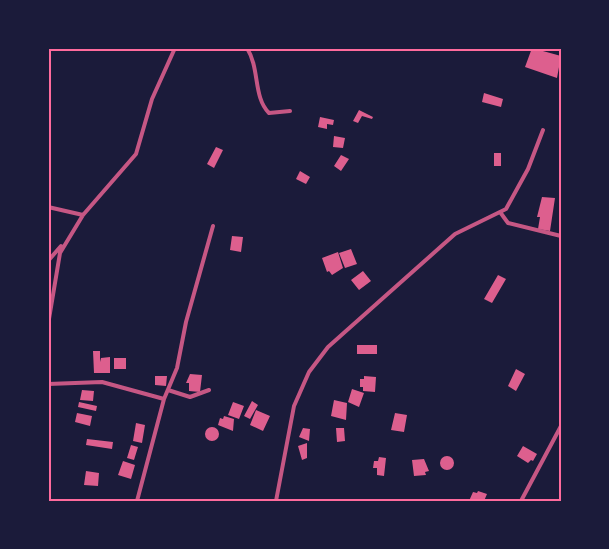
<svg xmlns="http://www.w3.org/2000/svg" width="609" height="549" viewBox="0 0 609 549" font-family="'Fira Sans',sans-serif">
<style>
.building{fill:#dd5f8e}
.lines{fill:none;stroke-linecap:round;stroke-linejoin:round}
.minor{stroke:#c65784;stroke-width:4}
.neatline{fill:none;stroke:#ff6b9d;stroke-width:2}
</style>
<rect width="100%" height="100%" fill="#1b1b3a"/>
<path class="building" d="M532 48 561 56 557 78 525 67Z
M484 93 503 99 501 107 482 102Z
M359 110 373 117 372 119 362 116 358 123 353 121Z
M320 117 334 120 333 125 327 124V129L318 127Z
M334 136 345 138 343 148 333 147Z
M216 147 223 150 214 168 207 164Z
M494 153H501V166H494Z
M341 155 349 159 341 171 334 166Z
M300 171 310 177 306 184 296 179Z
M542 197 555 198 550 231 538 229 540 217H537Z
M232 236 243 237 241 252 230 250Z
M351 249 357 264 345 268 339 253Z
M338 252 343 268 332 275 329 271 327 272 322 258Z
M363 271 371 281 359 290 351 280Z
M498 275 506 279 492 303 484 299Z
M357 345H377V354H357Z
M93 351H100V362L101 358 110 357V373H94Z
M114 358H126V369H114Z
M516 369 525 374 516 391 508 386Z
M190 374 202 375 200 392 189 391V383H186Z
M155 376H167L166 386 155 385Z
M364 376 376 377 375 392 363 391V387H360V379H364Z
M352 389 364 393 359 407 348 402Z
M82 390 94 391 93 401 80 400Z
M334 400 347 403 346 420 331 416Z
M252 401 258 405 250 419 244 416Z
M79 402 97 406 96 411 78 407Z
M233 402 244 406 239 419 228 415Z
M256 410 270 416 263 431 250 425Z
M77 413 92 416 90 426 75 422Z
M395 413 407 415 404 432 391 430Z
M224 416 234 419 233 431 218 425 220 418 223 419Z
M136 423 145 425 142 443 133 441Z
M205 434a7 7 0 1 1 14 0a7 7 0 1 1-14 0Z
M303 428 310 429 309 441 299 437Z
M336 428H344L345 441 337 442Z
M87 439 113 442 112 449 86 445Z
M307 443V458L302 460 298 446Z
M131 445 138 447 134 460 127 458Z
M523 446 537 454 533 461 531 460 528 463 517 456Z
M440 463a7 7 0 1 1 14 0a7 7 0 1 1-14 0Z
M379 457 386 458 384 476 377 475V468H373L374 461H378Z
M424 459 429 471 425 472 426 475 414 476 412 460Z
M123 461 135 465 131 479 118 475Z
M86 471 99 473 98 486 84 485Z
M478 491 487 494 484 501H469L473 492 477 493Z"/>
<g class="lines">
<path class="minor" d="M247 48C260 69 253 97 269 113L290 111
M48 207 83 215
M500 212 508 223 561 236
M48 261 61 246
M48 325 60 253 83 215 136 154 152 99 175 48
M48 384 102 382 164 399 137 501
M168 390 190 397 209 390
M164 399 177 368 186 322 213 226
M276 501 294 406 309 372 328 347 455 234 506 209 528 169 543 130
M521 501 561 426"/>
</g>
<rect width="609" height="549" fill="none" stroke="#1b1b3a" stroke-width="99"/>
<rect x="50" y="50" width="510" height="450" class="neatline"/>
</svg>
